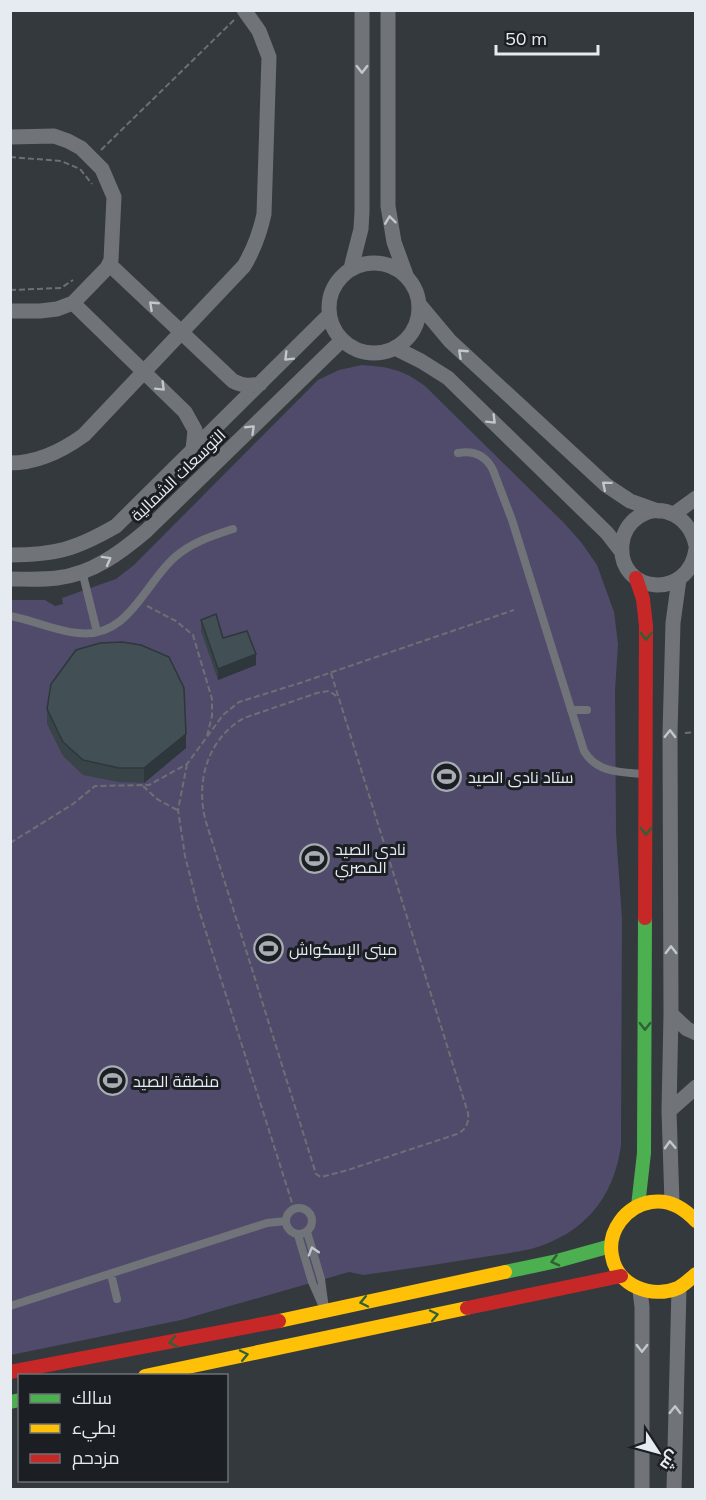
<svg xmlns="http://www.w3.org/2000/svg" width="706" height="1500" viewBox="0 0 706 1500" font-family="Mulish,Cairo,sans-serif">
<style>
.pitch{fill:#504b6b}
.lines{fill:none;stroke-linecap:round;stroke-linejoin:round}
.path{stroke:#6c7075;stroke-width:2;stroke-dasharray:6 3;stroke-linecap:butt}
.lane{stroke:#707479;stroke-width:8}
.street{stroke:#707479;stroke-width:15}
.fast{stroke:#4caf50;stroke-width:14}
.slow{stroke:#ffc107;stroke-width:14}
.jam{stroke:#c62828;stroke-width:14}
.wall{fill:#394449}
.shaded-wall{fill:#2e373c}
.building{fill:#424f55;stroke:#2e373c;stroke-width:1.5}
.oneway{stroke:#c2c7cd}
.oneway2{stroke:#316037}
.labels{text-anchor:middle;stroke-width:6;stroke-linejoin:round;paint-order:stroke}
.street-label{font-size:16px;fill:#e5ebf1;stroke:#1b1f23}
.poi-label{font-size:16px;fill:#e5ebf1;stroke:#1b1f23;text-anchor:start}
</style>
<rect width="100%" height="100%" fill="#34393d"/>
<path class="pitch" d="M362 365C389 367 402 369 425 386L563 522 581 542 597 565 614 612 618 644 615 691 616 833 622 919 621 1145C614 1198 584 1234 531 1249 514 1253 495 1255 477 1258 439 1264 401 1270 363 1275L349 1272 181 1320 11 1355V600H45L55 606 63 604 62 598 116 579 134 565 318 380 339 370Z"/>
<g class="lines">
<path class="path" d="M101 150 234 20
M10 157 61 161 80 169 92 184
M10 290 61 288 73 280
M147 606 176 621 193 635 212 699V716L207 736
M331 673 468 1113C469 1122 467 1129 457 1134L348 1170 321 1177 316 1174 206 822C195 783 207 739 244 718L317 693 329 691 338 697
M685 733 696 732
M187 764 178 810 185 856 198 907 294 1209
M143 786 157 799 177 810
M10 843 73 804 95 786 149 785 187 764 223 715 239 702 300 683 514 610"/>
<path class="lane" d="M458 453C474 450 486 456 493 470L512 520 584 751C597 773 620 772 644 774
M82 571 97 632
M10 616C33 620 55 631 78 633 129 639 144 584 175 557 192 542 212 536 233 529
M571 710H587
M286 1221a13 13 0 1 1 26 0a13 13 0 1 1-26 0Z
M307 1232 321 1279 325 1309
M298 1235 312 1282 323 1307
M111 1274 117 1299
M10 1306 267 1223 286 1221"/>
<path class="street" d="M388 10V206L394 242 406 275
M10 137 54 136 68 141 81 148 102 169 114 197 111 260 107 268 73 303 57 309 40 311H10
M329 308a45 45 0 1 1 90 0a45 45 0 1 1-90 0Z
M109 264 233 381C243 386 250 386 260 384
M351 268 361 229 362 211V10
M73 303 185 412 195 430 193 450
M419 304 450 341 606 485 630 501 658 511
M395 348 421 361 448 378 607 533 621 551
M10 463C38 463 62 451 84 435L244 266C254 249 260 233 264 214L269 57 259 31 244 10
M674 514 696 498
M696 546C691 519 663 500 638 517 629 523 623 533 622 544 617 594 689 601 696 549
M10 555C56 555 76 549 116 526L329 315
M10 579C26 579 42 580 57 578 92 574 120 553 146 531L342 340
M671 1014 687 1029 696 1033
M669 1111 696 1087
M672 1203 669 1111 671 1014 670 733 673 623 679 579
M640 1290 642 1307V1490
M674 1490 679 1288"/>
<path class="fast" d="M638 1206 644 1153 645 918
M505 1272 557 1261 611 1246
M10 1402 20 1400"/>
<path class="slow" d="M696 1221C684 1208 669 1199 651 1202 626 1206 607 1231 612 1256 617 1286 652 1299 678 1288 684 1285 690 1279 696 1274
M279 1321 505 1272
M145 1376 467 1308"/>
<path class="jam" d="M636 578 643 599 646 626 645 918
M467 1308 621 1276
M10 1372 279 1321"/>
</g>
<path class="wall" d="M201 620 256 665 218 680 201 631Z
M47 709 186 748 144 783 119 782 83 775 63 756 47 724Z"/>
<path class="shaded-wall" d="M256 654V665L218 680V669Z
M186 734V748L144 783V768Z"/>
<path class="building" d="M216 614 223 638 247 631 256 654 218 669 201 620Z
M122 642 141 645 169 657 184 688 186 734 144 768H119L83 760 63 742 47 709 51 684 76 650 100 643Z"/>
<defs><path id="oneway-chevron" d="M-2-3.5L2.5 0L-2 3.5" fill="none" stroke-width="1.6" stroke-linecap="round" stroke-linejoin="round" transform="scale(1.5)"/></defs>
<g class="oneway">
<use href="#oneway-chevron" transform="translate(362 69) rotate(90)"/>
<use href="#oneway-chevron" transform="translate(390 220) rotate(-97)"/>
<use href="#oneway-chevron" transform="translate(153 305) rotate(-137)"/>
<use href="#oneway-chevron" transform="translate(462 353) rotate(-137)"/>
<use href="#oneway-chevron" transform="translate(288 357) rotate(135)"/>
<use href="#oneway-chevron" transform="translate(161 387) rotate(45)"/>
<use href="#oneway-chevron" transform="translate(492 420) rotate(45)"/>
<use href="#oneway-chevron" transform="translate(251 429) rotate(-44)"/>
<use href="#oneway-chevron" transform="translate(606 485) rotate(-140)"/>
<use href="#oneway-chevron" transform="translate(107 560) rotate(-29)"/>
<use href="#oneway-chevron" transform="translate(670 734) rotate(-89)"/>
<use href="#oneway-chevron" transform="translate(671 950) rotate(-90)"/>
<use href="#oneway-chevron" transform="translate(670 1145) rotate(-92)"/>
<use href="#oneway-chevron" transform="translate(313 1251) rotate(-107)"/>
<use href="#oneway-chevron" transform="translate(642 1348) rotate(90)"/>
<use href="#oneway-chevron" transform="translate(675 1410) rotate(-89)"/>
</g>
<g class="oneway2">
<use href="#oneway-chevron" transform="translate(646 636) rotate(92)"/>
<use href="#oneway-chevron" transform="translate(646 831) rotate(90)"/>
<use href="#oneway-chevron" transform="translate(645 1026) rotate(90)"/>
<use href="#oneway-chevron" transform="translate(555 1261) rotate(166)"/>
<use href="#oneway-chevron" transform="translate(364 1302) rotate(168)"/>
<use href="#oneway-chevron" transform="translate(434 1315) rotate(-12)"/>
<use href="#oneway-chevron" transform="translate(173 1342) rotate(169)"/>
<use href="#oneway-chevron" transform="translate(244 1355) rotate(-12)"/>
</g>
<defs>
<symbol id="stadium-ring" viewBox="-11 -11 22 22"><circle r="9.5" fill="#1b1f23" stroke="#a7adb2" stroke-width="1.5"/><path d="M0-5a6.5 5 0 1 0 0 10a6.5 5 0 1 0 0-10ZM-3.5-1.8h7v3.6h-7Z" fill="#a7adb2"/></symbol>
</defs>
<g fill-rule="evenodd">
<use href="#stadium-ring" x="430" y="760" width="33" height="33"/>
<use href="#stadium-ring" x="298" y="842" width="33" height="33"/>
<use href="#stadium-ring" x="252" y="932" width="33" height="33"/>
<use href="#stadium-ring" x="96" y="1064" width="33" height="33"/>
</g>
<g class="labels">
<g class="street-label">
<text transform="translate(178 475) rotate(-44)" y="6">التوسعات الشمالية</text>
</g>
<g class="poi-label">
<text x="468" y="783">ستاد نادى الصيد</text>
<text x="335" y="855">نادى الصيد<tspan x="335" dy="18">المصري</tspan></text>
<text x="289" y="955">مبنى الإسكواش</text>
<text x="133" y="1087">منطقة الصيد</text>
</g>
</g>
<rect width="706" height="1500" fill="none" stroke="#e5ebf1" stroke-width="24"/>
<rect x="18" y="1374" width="210" height="108" fill="#1b1f23" stroke="#6c7175" stroke-width="1.5"/>
<rect x="30" y="1394" width="30" height="9" fill="#4caf50" stroke="#6c7175" stroke-width="1.5"/>
<text x="72" y="1404" font-size="18" fill="#e5ebf1">سالك</text>
<rect x="30" y="1424" width="30" height="9" fill="#ffc107" stroke="#6c7175" stroke-width="1.5"/>
<text x="72" y="1434" font-size="18" fill="#e5ebf1">بطيء</text>
<rect x="30" y="1454" width="30" height="9" fill="#c62828" stroke="#6c7175" stroke-width="1.5"/>
<text x="72" y="1464" font-size="18" fill="#e5ebf1">مزدحم</text>
<g transform="translate(658 1452) rotate(126)" stroke="#1b1f23" stroke-width="4.5" paint-order="stroke">
<path d="M0-4.5L10 22L0 15L-10 22Z" fill="#e5ebf1"/>
<text y="-9" font-size="16" font-weight="bold" text-anchor="middle" fill="#e5ebf1">ش</text>
</g>
<path d="M496 45v9h102v-9" fill="none" stroke="#e5ebf1" stroke-width="3"/>
<text x="505" y="45" font-size="18" fill="#e5ebf1" stroke="#1b1f23" stroke-width="4.5" paint-order="stroke">50 m</text>
</svg>
